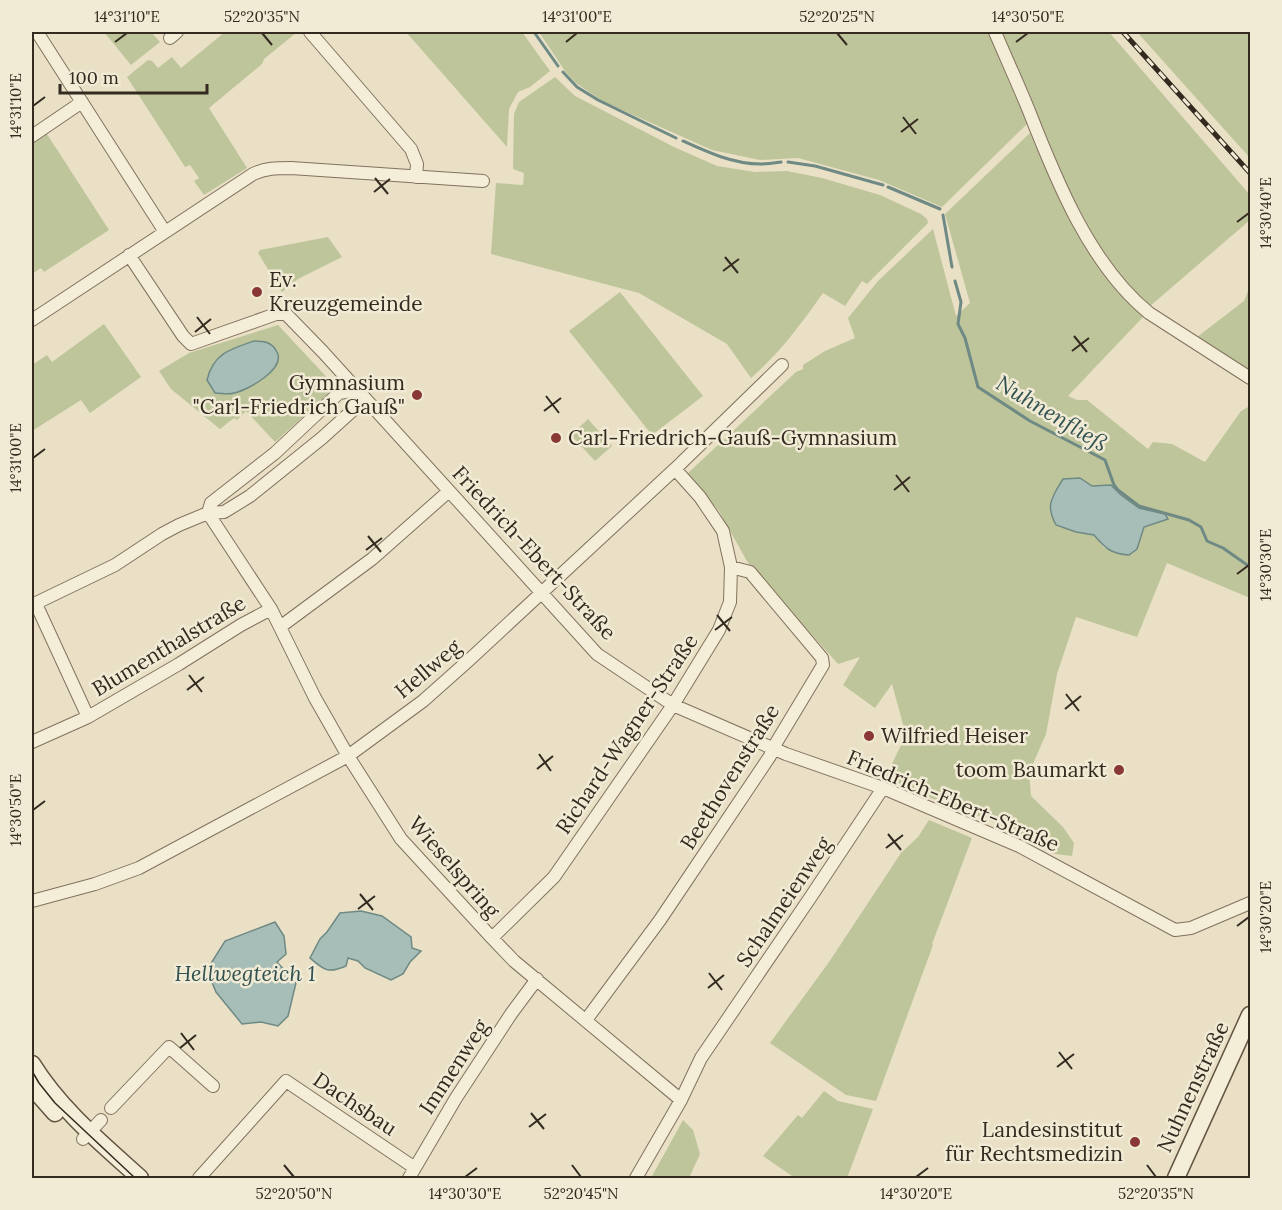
<svg xmlns="http://www.w3.org/2000/svg" width="1282" height="1210" viewBox="0 0 1282 1210" font-family="Lora,serif">
<style>
.green{fill:#bec59b;fill-rule:evenodd}
.water{fill:#a7bdb7;stroke:#6f8a84;stroke-width:1.5}
.lines{fill:none;stroke-linecap:round;stroke-linejoin:round}
.stream{stroke:#6f8a84;stroke-width:3}
.street-casing{stroke:#82725e;stroke-width:14}
.secondary-casing{stroke:#635441;stroke-width:19}
.street{stroke:#f4edd8;stroke-width:12}
.secondary{stroke:#f4edd8;stroke-width:16}
.tram{stroke:#342a20;stroke-width:1.5}
.rail-casing{stroke:#342a20;stroke-width:5}
.rail{stroke:#f1ead4;stroke-width:3;stroke-dasharray:9;stroke-linecap:butt}
.ticks{fill:none;stroke:#342a20;stroke-width:2}
.poi-dot{fill:#893835;stroke:#f1ead4;stroke-width:2}
.labels{text-anchor:middle;stroke-width:5;stroke-linejoin:round;paint-order:stroke}
.poi-label{font-size:21px;fill:#342a20;stroke:#f1ead4;text-anchor:start}
.street-label{font-size:21px;fill:#342a20;stroke:#f1ead4}
.water-label{font-size:22px;font-style:italic;fill:#315251;stroke:#f1ead4}
.neatline{fill:none;stroke:#342a20;stroke-width:2}
.ticks-label{font-size:15px;text-anchor:middle;fill:#342a20}
</style>
<rect width="100%" height="100%" fill="#e9e0c6"/>
<path class="green" d="M104 32H151L160 42 131 65Z
M225 32H296V33L264 59 262 64 209 108 247 168 204 195 194 181 199 178 190 165 185 167 127 77 148 60 152 61 158 68 172 57 181 68Z
M406 32H522L550 71 530 87 518 92 509 109 507 147Z
M539 32H988L1028 123 942 207 879 180 798 158 760 160 712 150 602 101 576 83 565 71Z
M1001 32H1109L1250 195V220L1149 307 1123 279 1099 246 1064 181Z
M1137 32H1250V158Z
M555 77 575 96 674 147 717 166 755 172 787 171 822 178 880 195 921 214 927 219 928 223 867 284 862 281 845 306 823 293C801 324 780 353 751 378L727 344 639 293 491 254 496 183 523 185 524 173 513 169 514 114 519 102Z
M45 131 109 230 44 272 41 268 32 274V140Z
M1030 133C1053 187 1078 241 1115 287 1123 298 1134 307 1143 317L1068 396 1077 400H1087L1148 449 1153 442 1172 444 1205 462 1241 411 1250 406V598L1167 563 1137 637 1076 617 1057 674 1046 734 1029 773 1031 796 1063 827 1074 843 1072 856 1055 854 991 821 884 780 906 735 892 684 875 708 843 685 860 657 838 664 748 563 719 511 687 474 796 372 803 369V365L825 351 855 338 848 318 878 281 933 229 956 316 970 303 945 214ZM1080 478 1092 486 1111 485 1121 495 1139 508 1165 514 1144 527 1137 549 1104 548 1094 535 1076 532 1050 513 1051 498 1063 479Z
M328 237 342 257 298 279 282 292 258 253 260 250Z
M1250 286V371L1197 337 1244 301Z
M620 292 703 396 652 435 569 331Z
M104 324 141 377 90 413 81 400 32 431V365L47 355 52 362Z
M278 325 336 387 275 442 246 411 237 420 234 418 220 429 171 389 159 371 189 353Z
M588 419 612 446 595 461 571 435Z
M929 820 972 838 932 944 933 945 876 1101 846 1095 770 1043 829 962 901 853 918 837Z
M824 1091 838 1101 873 1109 847 1178H795L763 1156 798 1115 802 1118Z
M683 1120 693 1130 700 1154 689 1178H651Z"/>
<path class="water" d="M254 341C264 341 272 342 277 352 286 369 248 390 234 393 229 395 221 393 215 393L207 380C213 354 230 349 254 341Z
M1080 478 1092 486 1111 485 1121 495 1139 508 1165 514 1168 519 1144 527 1137 549 1129 555C1111 554 1105 548 1094 535L1076 532 1056 525C1045 505 1052 497 1063 479Z
M361 911 382 916 411 937 412 948 421 951 410 962 403 974 391 980 365 968 358 961 348 958 346 966C328 974 324 970 310 958L320 939 327 932 340 913Z
M275 922 284 936 286 954 277 962 296 983 288 1016 278 1026 261 1022 242 1024 216 992 211 980 210 965 225 941Z"/>
<g class="lines">
<path class="stream" d="M534 32 558 66
M563 72 577 87 598 100 676 138
M683 141C707 152 733 164 761 164 768 164 774 163 781 162
M788 162 815 166 883 185
M888 187 940 209
M943 215 952 267
M955 281 961 302 958 324 965 338 978 387 1030 421 1105 460 1114 485 1118 490 1139 506 1189 520 1201 527 1207 541 1223 548 1250 567"/>
<defs>
<path id="street" d="M37 32 165 232
M310 32 411 149 417 164 416 177
M995 32C1006 58 1018 84 1029 111 1056 180 1090 265 1149 313L1250 378
M170 38 177 32
M32 136 82 102
M129 255 183 336 191 344 276 314H286L323 352 597 654 673 705 786 754 883 788 1019 846 1175 930 1191 928 1250 903
M32 320 253 174C266 168 276 168 291 168L483 181
M208 513 271 609 315 698 348 756 401 839 492 938 514 961 681 1100
M208 513 211 503 275 453 339 393 358 390
M36 604 88 717
M32 605 115 565 162 534 179 525 208 513 224 512 250 496 322 438 353 410 358 390
M280 627 372 559 449 491
M32 742 88 717 179 664 241 625 271 609
M32 901 95 884 139 868 348 756 423 701 468 661 675 469 782 365
M492 938 554 877 673 705 719 630 730 602 731 567 723 531 700 497 675 469
M586 1020 660 920 770 756 773 748 823 665 822 658 750 572 731 567
M111 1108 169 1047 213 1086
M83 1139 101 1120
M199 1178 286 1081 415 1168
M409 1178 456 1098 511 1014 537 979
M636 1178 681 1100 701 1058 810 898 883 788"/>
<path id="secondary" d="M32 1064C60 1109 100 1142 140 1178
M32 1087 55 1113
M1176 1178 1250 1015"/>
</defs>
<use href="#street" class="street-casing"/>
<use href="#secondary" class="secondary-casing"/>
<use href="#street" class="street"/>
<use href="#secondary" class="secondary"/>
<path class="tram" d="M32 1071 39 1083 55 1103 135 1178"/>
<defs>
<path id="rail" d="M1123 32 1250 173"/>
</defs>
<use href="#rail" class="rail-casing"/>
<use href="#rail" class="rail"/>
</g>
<path class="ticks" d="M262 33 272 45M837 33 847 45M115 42 127 33M566 42 577 33M1016 42 1028 33M33 106 45 97M903 117 916 134M901 132 918 119M375 178 388 194M374 192 390 179M1237 222 1249 213M725 257 738 273M723 271 739 259M197 317 210 334M195 332 211 319M1074 336 1087 352M1072 351 1089 338M546 396 559 413M544 411 561 398M33 458 45 449M896 475 909 492M894 490 910 477M368 536 381 552M366 550 382 538M1237 574 1249 565M717 615 730 631M715 630 732 617M189 675 202 692M187 690 204 677M1066 694 1079 711M1065 709 1081 696M539 754 551 771M537 769 553 756M33 810 45 801M888 834 901 850M886 848 903 835M360 894 373 910M358 909 375 896M1237 926 1249 917M709 973 722 990M708 988 724 975M181 1033 194 1050M180 1048 196 1035M1059 1052 1072 1069M1057 1067 1074 1054M531 1113 544 1129M529 1127 546 1114M284 1165 294 1177M572 1165 581 1177M1147 1165 1156 1177M465 1177 477 1168M916 1177 928 1168"/>
<g class="poi-dot">
<circle cx="257" cy="292" r="6"/>
<circle cx="417" cy="395" r="6"/>
<circle cx="556" cy="438" r="6"/>
<circle cx="869" cy="736" r="6"/>
<circle cx="1119" cy="770" r="6"/>
<circle cx="1135" cy="1142" r="6"/>
</g>
<g class="labels">
<g class="poi-label">
<text x="269" y="287">Ev.<tspan x="269" dy="24">Kreuzgemeinde</tspan></text>
<text x="405" y="390" text-anchor="end">Gymnasium<tspan x="405" dy="24">"Carl-Friedrich Gauß"</tspan></text>
<text x="568" y="445">Carl-Friedrich-Gauß-Gymnasium</text>
<text x="881" y="743">Wilfried Heiser</text>
<text x="1107" y="777" text-anchor="end">toom Baumarkt</text>
<text x="1123" y="1137" text-anchor="end">Landesinstitut<tspan x="1123" dy="24">für Rechtsmedizin</tspan></text>
</g>
<g class="street-label">
<text transform="translate(534 553) rotate(47)" y="7">Friedrich-Ebert-Straße</text>
<text transform="translate(169 646) rotate(-31)" y="7">Blumenthalstraße</text>
<text transform="translate(428 669) rotate(-40)" y="7">Hellweg</text>
<text transform="translate(627 734) rotate(-56)" y="7">Richard-Wagner-Straße</text>
<text transform="translate(730 777) rotate(-58)" y="7">Beethovenstraße</text>
<text transform="translate(953 801) rotate(23)" y="7">Friedrich-Ebert-Straße</text>
<text transform="translate(454 867) rotate(49)" y="7">Wieselspring</text>
<text transform="translate(784 902) rotate(-56)" y="7">Schalmeienweg</text>
<text transform="translate(454 1067) rotate(-57)" y="7">Immenweg</text>
<text transform="translate(1193 1087) rotate(-65)" y="7">Nuhnenstraße</text>
<text transform="translate(355 1104) rotate(34)" y="7">Dachsbau</text>
</g>
<g class="water-label">
<text transform="translate(1052 413) rotate(31)" y="8">Nuhnenfließ</text>
<text x="245" y="981">Hellwegteich 1</text>
</g>
</g>
<rect width="1282" height="1210" fill="none" stroke="#f1ead4" stroke-width="66"/>
<path d="M60 84v9h147v-9" fill="none" stroke="#342a20" stroke-width="3"/>
<text x="69" y="84" font-size="18" fill="#342a20" stroke="#f1ead4" stroke-width="4.5" paint-order="stroke">100 m</text>
<rect x="33" y="33" width="1216" height="1144" class="neatline"/>
<g class="ticks-label">
<text x="127" y="22">14°31'10"E</text>
<text x="262" y="22">52°20'35"N</text>
<text x="577" y="22">14°31'00"E</text>
<text x="837" y="22">52°20'25"N</text>
<text x="1028" y="22">14°30'50"E</text>
<text transform="translate(16 106) rotate(-90)" y="5">14°31'10"E</text>
<text transform="translate(1266 213) rotate(-90)" y="5">14°30'40"E</text>
<text transform="translate(16 458) rotate(-90)" y="5">14°31'00"E</text>
<text transform="translate(1266 565) rotate(-90)" y="5">14°30'30"E</text>
<text transform="translate(16 810) rotate(-90)" y="5">14°30'50"E</text>
<text transform="translate(1266 917) rotate(-90)" y="5">14°30'20"E</text>
<text x="294" y="1199">52°20'50"N</text>
<text x="465" y="1199">14°30'30"E</text>
<text x="581" y="1199">52°20'45"N</text>
<text x="916" y="1199">14°30'20"E</text>
<text x="1156" y="1199">52°20'35"N</text>
</g>
</svg>
